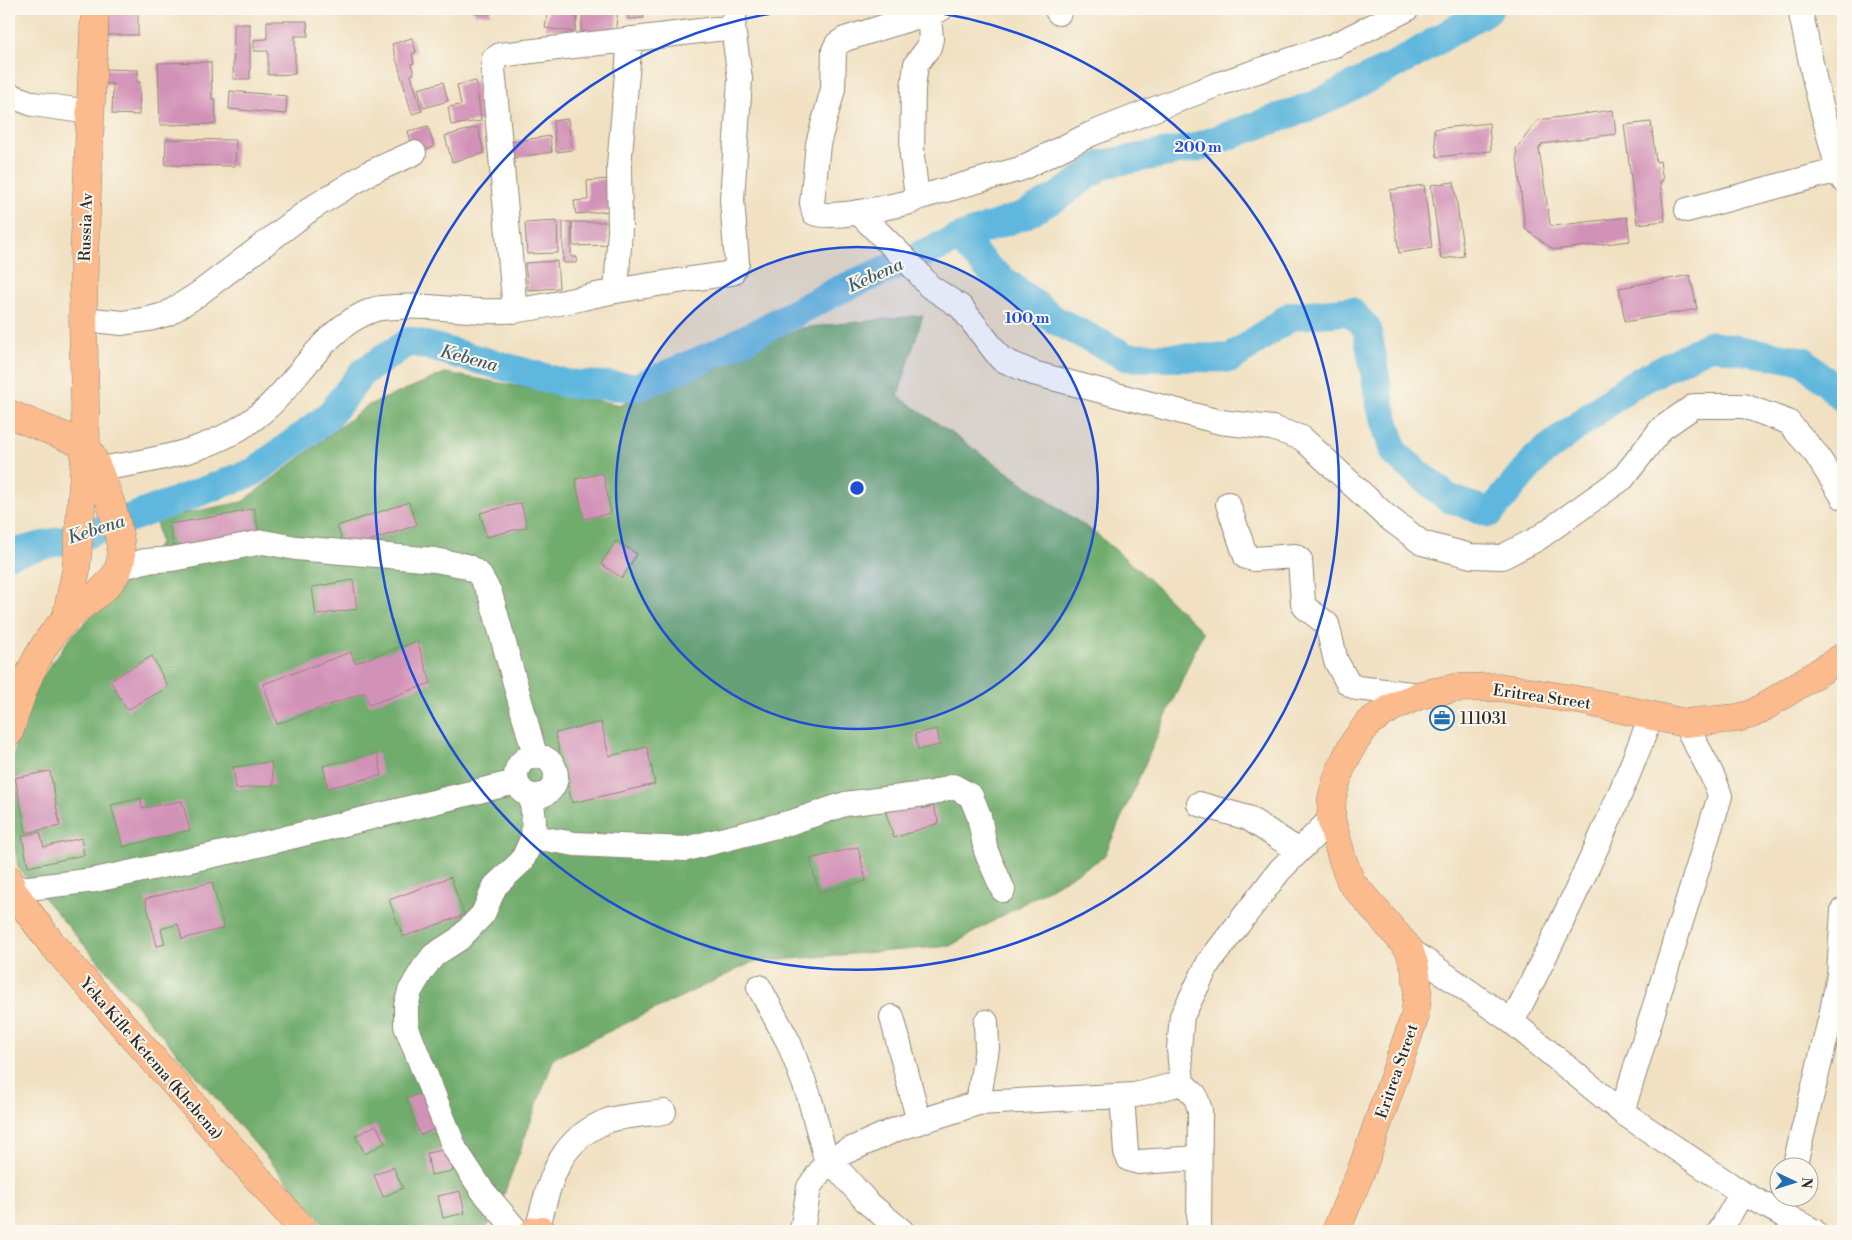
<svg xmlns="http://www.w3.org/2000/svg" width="1852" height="1240" viewBox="0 0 1852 1240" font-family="'Libre Bodoni',serif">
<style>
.forest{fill:#70ac6c;stroke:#4e6c4c}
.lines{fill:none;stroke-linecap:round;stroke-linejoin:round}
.river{stroke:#60b7dd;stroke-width:29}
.building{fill:#d291b7}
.minor-casing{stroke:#8e8676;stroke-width:26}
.major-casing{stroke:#8e8676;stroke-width:29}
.minor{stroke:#fff;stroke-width:24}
.major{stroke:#fbbb8d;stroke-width:28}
.ring{fill:none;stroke:#1d4ed8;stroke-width:2.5}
.labels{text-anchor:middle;stroke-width:4;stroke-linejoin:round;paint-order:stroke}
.street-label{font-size:16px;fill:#2b2b2b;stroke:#fbf7ec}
.poi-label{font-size:16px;fill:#2b2b2b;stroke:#fbf7ec;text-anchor:start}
.water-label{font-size:18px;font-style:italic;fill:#3e5c69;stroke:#fbf7ec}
.centre{fill:#1d4ed8;stroke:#fbf7ec;stroke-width:2.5}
.ring-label{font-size:15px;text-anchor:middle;font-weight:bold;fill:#1d4ed8;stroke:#fbf7ec;stroke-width:4;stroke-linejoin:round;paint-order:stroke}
</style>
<rect width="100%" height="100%" fill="#fbf7ec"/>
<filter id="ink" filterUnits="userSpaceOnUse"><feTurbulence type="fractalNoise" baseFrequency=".02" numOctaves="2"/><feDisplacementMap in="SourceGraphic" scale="10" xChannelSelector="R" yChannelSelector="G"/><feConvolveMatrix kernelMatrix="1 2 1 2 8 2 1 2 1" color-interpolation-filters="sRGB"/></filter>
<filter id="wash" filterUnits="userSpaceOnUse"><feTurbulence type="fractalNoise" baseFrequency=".0096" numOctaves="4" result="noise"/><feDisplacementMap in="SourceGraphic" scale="20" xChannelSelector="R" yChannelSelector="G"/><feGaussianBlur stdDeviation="1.12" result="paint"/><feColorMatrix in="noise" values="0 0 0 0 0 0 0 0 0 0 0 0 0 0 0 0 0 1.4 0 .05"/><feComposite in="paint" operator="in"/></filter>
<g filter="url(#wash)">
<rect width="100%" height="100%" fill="#f1e1c2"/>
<path class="forest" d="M923 315 898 396 1099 536 1141 572 1203 632 1104 857 950 946 753 962 554 1058 496 1216 484 1231H330L18 868 9 814V795L15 744 34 689 69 639 160 544 156 519 242 502 367 406 445 373 621 405 801 328Z"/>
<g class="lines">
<path class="river" d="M959 238 990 270 1055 320 1127 357 1231 358 1291 316 1350 311 1367 328 1380 404 1394 453 1448 498 1490 513 1537 457 1630 386 1710 345 1804 361 1843 398
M9 554 84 535 254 472 328 417 363 372 410 341 568 384 638 387 724 350 837 291 959 238 1024 215 1057 197 1104 164 1194 148 1317 104 1408 58 1489 9"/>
</g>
<g id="blocks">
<path class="building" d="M108 9H138V35H108Z
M475 9H490L491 14H475Z
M548 9H578L575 32 545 28Z
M583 9H618L615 35 581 32Z
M627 9H643L644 18 628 19Z
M267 21H307L308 36H295V74L268 75V51H254V40L267 39Z
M234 24H250V79H233Z
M412 38 416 52 412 54 414 63 411 64 414 74 411 75 422 111 412 114 392 44Z
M211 62 212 99H215L216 124 160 125 158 63Z
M104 69 138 70 137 82H140L139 115 112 114 113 84H103Z
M476 81 481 121 451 125 448 107 461 105 457 85Z
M443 82 448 101 424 108 418 89Z
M230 91 287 96 286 114 229 109Z
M1613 110 1616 134 1542 144 1539 149 1550 224 1553 226 1627 217 1630 241 1554 250 1525 229 1516 149 1538 120Z
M568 119 572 150 556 152 553 121Z
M1651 122 1656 162 1660 161 1663 181H1660L1665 221 1637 224 1624 125Z
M1489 123 1491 151 1437 157 1434 129Z
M428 126 434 147 414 153 408 131Z
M478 127 484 153 452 162 445 136Z
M550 136 552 152 506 159 503 143Z
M166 139 236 140 235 166 165 165Z
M608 179 611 211 576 214 574 201 588 200 587 181Z
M1454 182 1464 256 1441 259 1431 185Z
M1424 185 1432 248 1399 253 1390 190Z
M557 221 558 253 527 254 525 223Z
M563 222H571V257H577L576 263H563Z
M572 222H608V245L573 246Z
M557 261 559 288 528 290 525 263Z
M1690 275 1697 309 1625 322 1619 288Z
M603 473 611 513 584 519 575 479Z
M409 502 417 525 345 549 337 526Z
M521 503 527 527 486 537 480 513Z
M254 508 259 533 174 549 169 524 231 514Z
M616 541 637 554 622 578 601 564Z
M353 580 357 609 316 615 312 587Z
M417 641 431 683 369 705 365 692 277 724 263 684 351 652 355 663Z
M152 656 168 687 127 710 110 680Z
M601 722 609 756 647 747 655 784 572 803 555 733Z
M937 729 940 745 918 750 915 734Z
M377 753 382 775 328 788 323 766Z
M271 762 274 785 236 789 233 767Z
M50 771 60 826 26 833 15 778Z
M141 798 142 808 182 801 190 830 123 847 111 805Z
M921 803 923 809 933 806 939 823 894 838 885 810 901 805 902 809Z
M40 832 44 847 81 838 84 855 28 867 22 836Z
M858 847 866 881 819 893 810 859Z
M451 877 464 915 403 937 389 900Z
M212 882 224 928 182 939 178 924 161 929 165 944 157 946 145 899Z
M425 1091 440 1127 420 1135 406 1099Z
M376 1125 385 1143 365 1154 355 1136Z
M448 1149 453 1171 431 1175 427 1153Z
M393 1167 403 1188 383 1197 374 1175Z
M460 1191 465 1213 443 1218 438 1196Z"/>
</g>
</g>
<g filter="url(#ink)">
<use href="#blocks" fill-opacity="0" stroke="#8e8676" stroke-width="1"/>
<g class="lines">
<defs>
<path id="minor" d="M1056 9 1059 13
M1800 9 1815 82 1838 170 1843 180
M929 14 931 39 929 47 916 64 913 88 912 156 917 198 910 202C887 207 835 220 814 213L812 203 818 144 833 89 834 50 837 44 845 39 941 9
M9 95 33 104 90 112
M917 198 1020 169 1091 134 1216 85 1335 45 1407 9
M1687 210 1843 169
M858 212 917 271 929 286 961 307 1001 359 1033 373 1220 422 1272 428 1302 438 1385 515 1422 543 1471 556 1502 557 1537 539 1623 478 1661 429 1694 406H1744L1788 422 1816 454 1843 497
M616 291 620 230 619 166 630 39
M515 311 493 68 494 59 500 55 733 27
M83 319 122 323 149 319 167 314 197 295 312 208 369 173 414 153
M99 469C158 460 221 450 267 408 302 376 326 326 373 310 380 307 388 308 396 307 435 304 477 315 516 310 550 307 583 297 616 291 655 284 693 279 732 273L737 263 732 200 740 79 733 27 735 9
M1228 504 1246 557 1254 559 1295 556 1300 560 1303 603 1306 608 1327 624 1336 661 1348 683 1357 688 1420 695
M119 568 145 561 172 559 263 542 296 548 435 560 467 566 479 574 490 593 535 755
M516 776a20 20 0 1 1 40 0a20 20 0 1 1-40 0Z
M1199 804 1248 818 1299 851
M533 837 575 844 686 849 792 822 845 804 933 793 953 786 971 796 979 816 986 851 1003 890
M12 890 95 880 233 851 516 782
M1409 949 1512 1022 1622 1112 1742 1193 1814 1231
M759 987 789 1043 809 1096 827 1163
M892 1017 919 1122
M1512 1022C1563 921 1611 823 1651 716
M1122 1096 1126 1152 1129 1159 1139 1162 1199 1158
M978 1103 987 1048 986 1022
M1622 1112 1720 796C1713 771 1696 747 1685 723
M829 1159 868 1203 902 1231
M1794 1168 1831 1016 1839 975 1843 910
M537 1230C550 1183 556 1141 607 1121 619 1116 650 1114 664 1112
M517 1231 482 1190 455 1149 406 1026V1006L410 991 423 969 434 955 459 939 483 914 495 886 522 861 533 837 534 820 531 796
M802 1231 809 1187 829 1159 897 1129 978 1103 1135 1095 1182 1083
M1199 1231 1200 1110 1195 1095 1182 1083 1179 1049 1182 1016 1209 962 1280 870 1331 819
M1720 1231 1742 1193"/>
<path id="major" d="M9 414 86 445
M66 619 76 571 86 445 83 319 84 260 95 9
M9 733C21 693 35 649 66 619 79 605 98 597 110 582 115 576 120 567 121 559 123 530 101 472 87 447
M9 879 12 890 52 944 304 1231
M534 1231H542
M1336 1231 1363 1166 1415 1016 1418 989 1415 967 1409 949 1351 882 1342 858 1331 819 1332 797 1340 770 1353 744 1369 722 1393 707 1420 695 1455 688 1499 687 1589 702 1685 723 1737 718 1752 714 1764 707 1843 657"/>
</defs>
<use href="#minor" class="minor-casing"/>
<use href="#major" class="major-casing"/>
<use href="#minor" class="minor"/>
<use href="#major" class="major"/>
</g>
</g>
<circle cx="857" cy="488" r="241" fill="#1d4ed8" fill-opacity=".12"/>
<g class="ring">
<circle cx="857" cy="488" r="241"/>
<path d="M912 9A482 482 0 1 1 802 9"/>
</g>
<defs>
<symbol id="office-ring" viewBox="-11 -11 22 22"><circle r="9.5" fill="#fbf7ec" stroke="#1f6fb2" stroke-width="1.5"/><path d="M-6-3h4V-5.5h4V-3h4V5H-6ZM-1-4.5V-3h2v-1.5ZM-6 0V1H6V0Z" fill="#1f6fb2"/></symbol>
</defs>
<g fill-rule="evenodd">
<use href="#office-ring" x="1428" y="704" width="28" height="28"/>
</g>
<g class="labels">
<g class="street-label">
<text transform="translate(85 227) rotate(-88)" y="6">Russia Av</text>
<text transform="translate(1542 696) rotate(8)" y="6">Eritrea Street</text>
<text transform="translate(152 1058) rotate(49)" y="6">Yeka Kifle Ketema (Khebena)</text>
<text transform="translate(1396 1071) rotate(-71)" y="6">Eritrea Street</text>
</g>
<g class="poi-label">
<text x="1460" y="724">111031</text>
</g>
<g class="water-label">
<text transform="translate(875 275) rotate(-24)" y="6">Kebena</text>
<text transform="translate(469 358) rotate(15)" y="6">Kebena</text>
<text transform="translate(96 529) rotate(-18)" y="6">Kebena</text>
</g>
</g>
<circle cx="857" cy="488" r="8" class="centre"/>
<g class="ring-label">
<text x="1198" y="152">200 m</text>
<text x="1027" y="323">100 m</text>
</g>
<rect width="1852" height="1240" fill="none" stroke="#fbf7ec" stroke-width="30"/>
<g transform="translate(1794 1182) rotate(94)"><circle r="24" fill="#fbf7ec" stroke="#a8a59f"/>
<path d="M0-4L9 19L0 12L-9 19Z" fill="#1f6fb2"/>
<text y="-8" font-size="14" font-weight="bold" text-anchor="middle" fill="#2b2b2b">N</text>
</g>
</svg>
